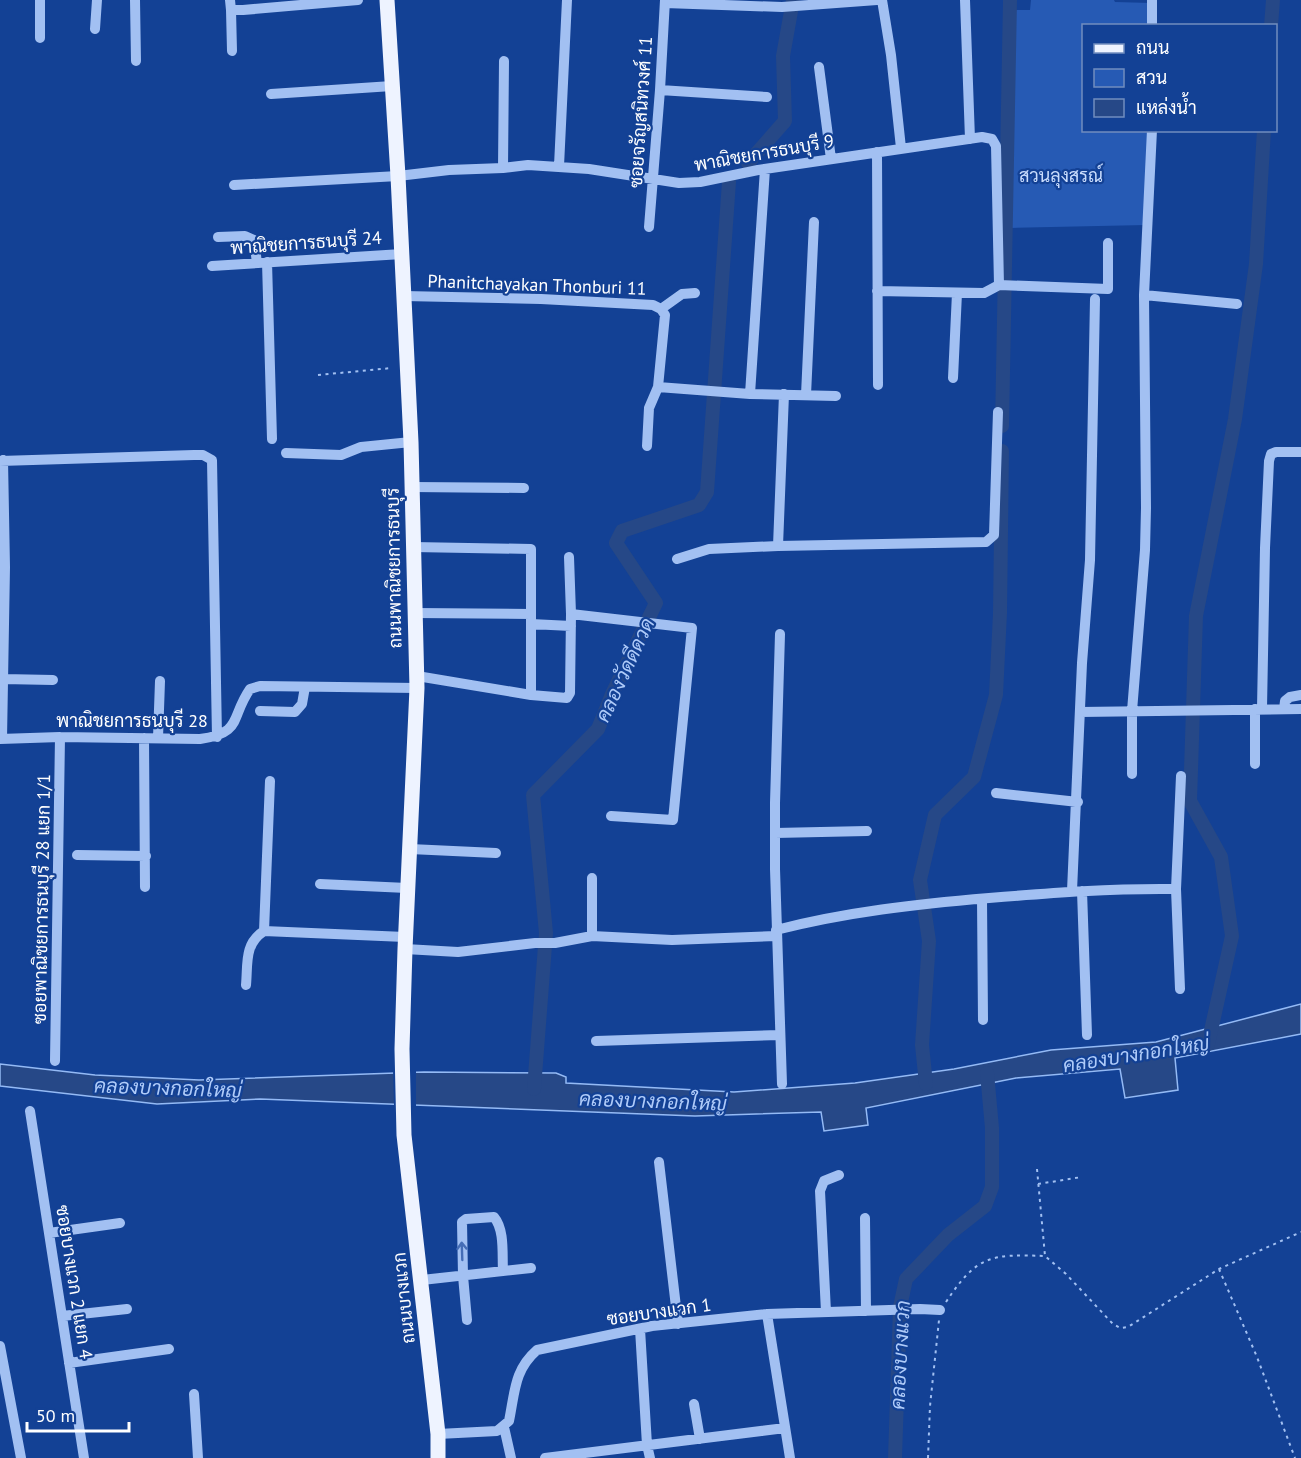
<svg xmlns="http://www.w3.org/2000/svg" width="1301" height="1458" viewBox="0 0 1301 1458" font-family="'PT Sans',Sarabun,sans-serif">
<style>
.green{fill:#265ab4}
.water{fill:#264887;stroke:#94baf5;stroke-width:1.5}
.pier{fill:#134195}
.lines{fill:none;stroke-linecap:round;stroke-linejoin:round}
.canal{stroke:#264887;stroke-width:14}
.path{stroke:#a2c0f2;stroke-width:2;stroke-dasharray:3 4.5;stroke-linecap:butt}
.minor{stroke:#a2c0f2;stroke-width:10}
.major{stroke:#eef3ff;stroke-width:15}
.oneway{stroke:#456db6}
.labels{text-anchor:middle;stroke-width:4.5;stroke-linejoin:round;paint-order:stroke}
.street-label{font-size:18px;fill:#fff;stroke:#134195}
.park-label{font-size:18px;fill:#caddfd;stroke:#134195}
.water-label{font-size:20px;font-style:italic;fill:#afcbf9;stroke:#134195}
</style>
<rect width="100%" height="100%" fill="#134195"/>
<path class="green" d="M1031 0H1114L1115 2 1151 3V25L1084 26V130L1151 131 1146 225 1010 228 1013 10H1030Z"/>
<path class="water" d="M1301 1004V1034L1175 1058 1178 1090 1125 1098 1120 1069 1016 1078 866 1108 868 1125 824 1131 821 1112 695 1116 260 1099 157 1104 0 1086V1064L95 1075 199 1080 424 1072 556 1073 566 1077V1083L734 1092 855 1083 954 1069 1051 1050 1156 1042Z"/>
<path class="pier" d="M393 1070H416V1107L394 1106Z"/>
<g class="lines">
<path class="canal" d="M1271 26 1273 0
M748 163 785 121 783 56 793 0
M1002 426 1010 0
M1208 1044 1232 936 1221 857 1190 801 1196 616 1235 419 1256 264 1264 130
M926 1084 922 1045 929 941 920 880 935 815 974 777 996 695 1000 613 1002 451
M534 1089 546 933 533 795 598 729 613 692 656 603 616 543 622 531 699 505 707 492 729 182
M895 1458 900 1307 906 1279 948 1235 985 1206 992 1187V1128L987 1073"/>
<path class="path" d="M318 375 392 368
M1037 1169 1045 1256
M1038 1184 1082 1177
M1219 1269 1257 1357 1295 1458
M946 1302C977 1255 991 1254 1045 1256L1066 1274 1113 1324 1120 1328 1128 1327 1219 1269 1301 1232
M928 1458 930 1406 939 1320"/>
<path class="minor" d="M40 0V38
M135 0 136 61
M230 0 231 10H243L358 0
M882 0 891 55 901 148
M965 0 970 139
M665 3 782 7 877 0
M231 10 232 51
M1152 26V0
M95 29 97 0
M819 67 831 159
M660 90 767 97
M271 94 392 86
M877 152 878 385
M559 166 567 0
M503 168 504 61
M234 185 398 176 449 170 503 168 528 165 589 169 679 183 700 182 758 170 982 137 992 139 996 146 999 285 984 293 877 291
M649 227 660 90 665 0
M218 237 245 236 254 240 257 263
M267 262 272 439
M212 266 402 254
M999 285 1108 289V243
M1144 295 1237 304
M404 296 541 299 653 305 661 309 665 315 658 387 649 408 647 446
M661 309 682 294 695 293
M953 378 957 293
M658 387 750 394 836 396
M750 394 765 169
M806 395 814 222
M286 453 341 455 361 447 411 442
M0 461 194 455H203L212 460 217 737
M412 487 524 488
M778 546 784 394
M413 547 531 549V695
M677 559 709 549 778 546 986 542 994 535 998 412
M415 613 531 614
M571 614 692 628 673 820 611 816
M531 624 571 626
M780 634 775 803V869L782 1084
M417 676 531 695 567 698 570 693 571 614 569 557
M3 679 53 680
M1262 708 1265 548 1269 461 1271 454 1276 452H1301
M1284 709 1285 701 1290 697 1301 695
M260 711 295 712 302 704 305 687
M1080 712 1301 709
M144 738 145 887
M158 738 160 681
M0 739 60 737 200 739C243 733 230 718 250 689L260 686 417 688
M2 739 5 567 3 460
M1255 764V709
M1132 774V711L1145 550 1146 508 1144 295 1152 130
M270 781 264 931 405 937
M996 793 1078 802
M775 833 867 831
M410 849 496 853
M77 855 146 856
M592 878V936
M320 884 407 888
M1072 891 1082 663 1090 560 1095 299
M1082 891 1087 1035
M982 899 983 1020
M776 930C846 912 917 904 989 898 1051 893 1114 888 1176 889
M405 949 458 952 535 943H555L592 936 672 940 776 936
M246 985C248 963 244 944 264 931
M1180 989 1176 889 1181 776
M596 1041 779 1035
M55 1061 60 737
M30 1111 84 1458
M659 1162 678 1324
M865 1218 866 1311
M49 1233 120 1223
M422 1280 531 1268
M826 1312 820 1191 824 1181 839 1175
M767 1314 790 1458
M62 1316 127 1309
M467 1320 463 1276 462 1222 466 1219 494 1217C505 1230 502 1255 503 1271
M640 1329 647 1445 650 1458
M0 1346 21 1458
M69 1363 169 1349
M194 1394 198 1458
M694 1404 700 1439
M504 1427 511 1458
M438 1434 497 1431 509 1421C515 1392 514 1370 537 1350L652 1326 767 1314 920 1309 940 1310
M545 1458 785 1428"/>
<path class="major" d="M387 0 398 176 411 442 417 688 405 949 402 1049 404 1135 438 1434V1458"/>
</g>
<defs><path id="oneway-shaft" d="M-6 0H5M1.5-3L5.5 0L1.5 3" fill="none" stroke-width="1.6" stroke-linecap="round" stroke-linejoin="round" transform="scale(1.5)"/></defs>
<use class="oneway" href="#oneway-shaft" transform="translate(462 1251) rotate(-92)"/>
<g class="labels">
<g class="street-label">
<text transform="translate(641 112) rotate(-86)" y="6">ซอยจรัญสนิทวงศ์ 11</text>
<text transform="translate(764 153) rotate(-10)" y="6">พาณิชยการธนบุรี 9</text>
<text transform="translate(306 243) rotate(-4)" y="6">พาณิชยการธนบุรี 24</text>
<text transform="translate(537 285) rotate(2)" y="6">Phanitchayakan Thonburi 11</text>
<text transform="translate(394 568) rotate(-91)" y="6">ถนนพาณิชยการธนบุรี</text>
<text x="132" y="727">พาณิชยการธนบุรี 28</text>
<text transform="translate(42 899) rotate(-89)" y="6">ซอยพาณิชยการธนบุรี 28 แยก 1/1</text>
<text transform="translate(74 1282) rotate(81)" y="6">ซอยบางแวก 2 แยก 4</text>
<text transform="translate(404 1298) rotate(-96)" y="6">ถนนบางแวก</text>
<text transform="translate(659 1312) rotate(-8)" y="6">ซอยบางแวก 1</text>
</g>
<g class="park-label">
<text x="1061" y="182">สวนลุงสรณ์</text>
</g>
<g class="water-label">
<text transform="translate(625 670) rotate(-65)" y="7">คลองวัดดีดวด</text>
<text transform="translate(1136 1054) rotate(-9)" y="7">คลองบางกอกใหญ่</text>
<text transform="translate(168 1088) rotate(2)" y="7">คลองบางกอกใหญ่</text>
<text transform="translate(653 1101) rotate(2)" y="7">คลองบางกอกใหญ่</text>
<text transform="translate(900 1355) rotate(-87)" y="7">คลองบางแวก</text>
</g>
</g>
<rect x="1082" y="24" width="195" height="108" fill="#134195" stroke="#718dbf" stroke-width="1.5"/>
<rect x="1094" y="44" width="30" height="9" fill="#eef3ff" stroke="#718dbf" stroke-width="1.5"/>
<text x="1136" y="54" font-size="18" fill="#ffffff">ถนน</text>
<rect x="1094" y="69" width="30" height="18" fill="#265ab4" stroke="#718dbf" stroke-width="1.5"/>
<text x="1136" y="84" font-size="18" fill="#ffffff">สวน</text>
<rect x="1094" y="99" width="30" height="18" fill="#264887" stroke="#718dbf" stroke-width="1.5"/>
<text x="1136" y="114" font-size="18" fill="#ffffff">แหล่งน้ำ</text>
<path d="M27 1422v9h102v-9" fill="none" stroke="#ffffff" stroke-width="3"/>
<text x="36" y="1422" font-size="18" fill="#ffffff" stroke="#134195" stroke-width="4.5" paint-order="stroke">50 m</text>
</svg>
